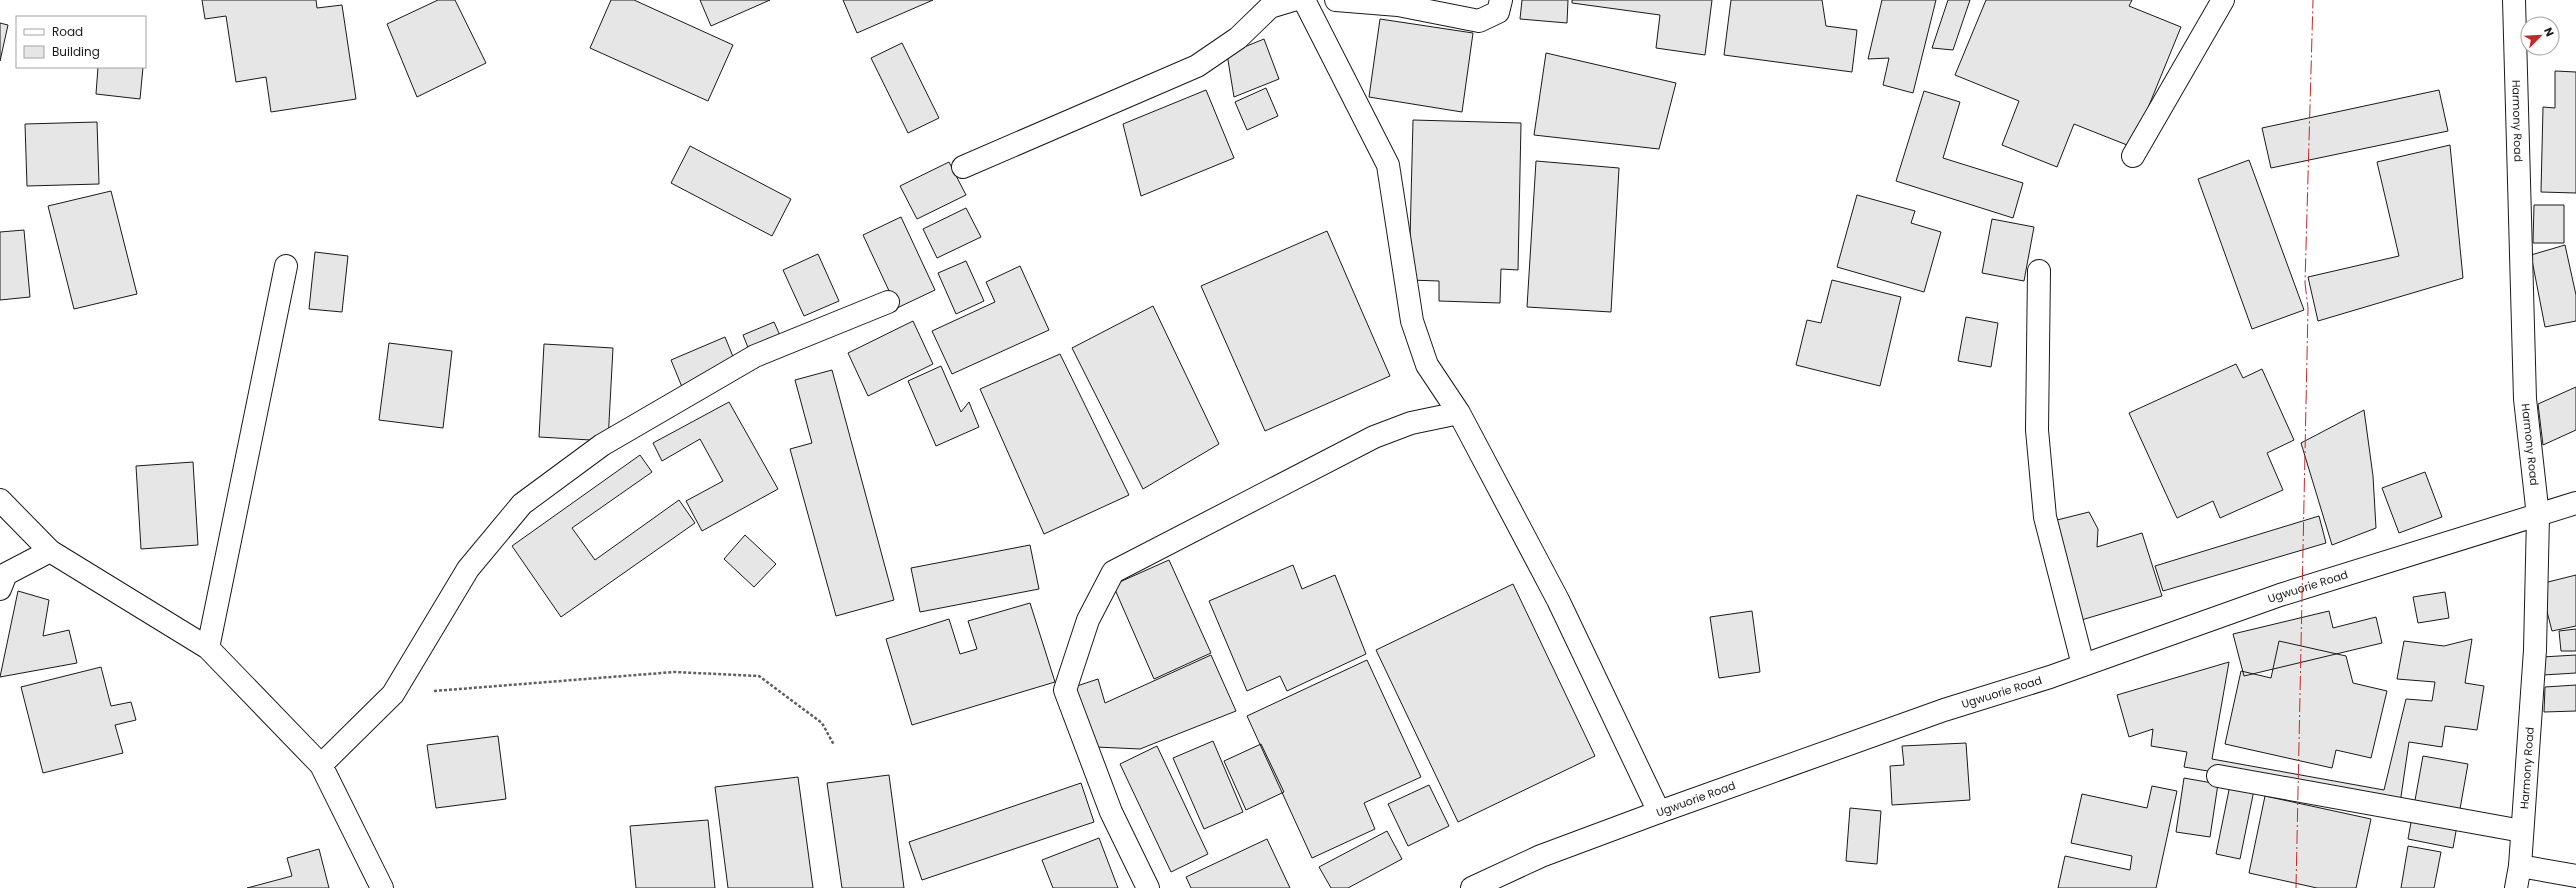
<svg xmlns="http://www.w3.org/2000/svg" width="2576" height="888" viewBox="0 0 2576 888" font-family="Poppins,sans-serif">
<style>
.building{fill:#e6e6e6;stroke:#1a1a1a}
.lines{fill:none;stroke-linecap:round;stroke-linejoin:round}
.minor-casing{stroke:#1a1a1a;stroke-width:24}
.tertiary-casing{stroke:#1a1a1a;stroke-width:24}
.secondary-casing{stroke:#1a1a1a;stroke-width:24}
.path{stroke:#5f5f5f;stroke-width:2.5;stroke-dasharray:3 2;stroke-linecap:butt}
.minor{stroke:#fff;stroke-width:22}
.tertiary{stroke:#fff;stroke-width:22}
.secondary{stroke:#fff;stroke-width:22}
.power{stroke:#c62828;stroke-width:1;stroke-dasharray:14 3 2 3;stroke-linecap:butt}
.labels{text-anchor:middle;stroke-width:3;stroke-linejoin:round;paint-order:stroke}
.street-label{font-size:11px;fill:#1a1a1a;stroke:#fff}
</style>
<rect width="100%" height="100%" fill="#fff"/>
<path class="building" d="M202 0H316L317 8 342 5 356 99 271 112 266 77 236 82 226 16 205 19Z
M438 0H455L486 63 417 97 387 24Z
M611 0H634L733 45 708 101 590 48Z
M700 0H770L711 26Z
M843 0H933L857 33Z
M1522 0H1568L1567 23 1520 19Z
M1572 0H1712L1705 55 1656 48 1660 15 1572 3Z
M1731 0H1822L1826 26 1857 30 1852 72 1724 55Z
M1882 0H1936L1913 93 1883 85 1889 58 1868 59Z
M1948 0H1970L1953 50 1932 48Z
M1986 0H2132L2129 6 2181 27 2132 147 2074 124 2057 167 2002 145 2019 101 1955 75Z
M1380 19 1473 33 1462 112 1369 97Z
M0 23 8 25 0 61Z
M1264 39 1279 79 1234 97 1227 54Z
M902 43 939 118 908 133 871 58Z
M1546 53 1676 83 1659 149 1534 135Z
M98 67H143L140 99 96 94Z
M2555 71 2576 72V193L2541 192 2543 107 2555 108Z
M1266 88 1278 116 1247 130 1235 102Z
M1206 90 1234 158 1141 196 1123 124Z
M2439 90 2448 131 2271 168 2262 128Z
M1924 91 1960 102 1943 158 2023 183 2013 218 1896 181Z
M1413 120 1521 123 1518 270 1501 269 1500 303 1439 301V281L1409 280Z
M97 122 99 184 27 186 25 124Z
M2450 145 2463 278 2318 321 2308 277 2399 256 2377 162Z
M690 146 791 199 772 236 671 183Z
M2249 160 2304 310 2252 329 2198 179Z
M1536 161 1619 168 1611 312 1527 307Z
M949 162 966 195 917 219 900 186Z
M111 191 137 294 74 309 48 206Z
M1857 195 1915 211 1911 223 1941 232 1924 292 1837 267Z
M2534 205H2564V243H2533Z
M966 208 981 237 937 258 923 229Z
M901 217 935 290 897 308 863 235Z
M1992 219 2034 227 2024 281 1982 273Z
M24 230 30 297 0 300V232Z
M1327 231 1390 376 1265 431 1201 286Z
M2565 245 2576 295V321L2545 327 2531 255Z
M315 252 348 256 342 312 309 309Z
M818 254 839 301 804 316 783 270Z
M966 261 984 301 956 314 938 273Z
M1020 266 1049 330 952 374 932 331 995 302 986 282Z
M1832 280 1901 297 1880 386 1796 365 1807 320 1821 323Z
M1153 306 1219 444 1143 489 1072 348Z
M1966 317 1998 323 1991 367 1958 361Z
M913 321 933 364 868 396 848 353Z
M774 322 783 342 751 355 743 335Z
M725 337 736 364 682 387 671 360Z
M389 343 452 351 443 428 379 420Z
M544 344 613 348 608 441 539 437Z
M1060 354 1129 495 1044 534 980 389Z
M2236 364 2243 378 2262 369 2294 440 2267 453 2283 490 2220 518 2213 501 2177 518 2129 413Z
M941 366 961 412 969 402 979 427 936 446 908 381Z
M832 370 894 600 836 616 790 449 812 443 795 380Z
M2576 387V430L2543 445 2538 404Z
M729 402 778 489 702 531 686 501 723 481 700 439 662 461 653 443Z
M2364 410 2373 476 2376 528 2332 545 2301 443Z
M640 455 652 472 572 528 595 560 679 500 695 523 561 617 512 546Z
M193 462 198 545 141 549 136 466Z
M2425 472 2442 517 2399 533 2382 488Z
M2089 512 2098 529 2097 547 2142 533 2162 596 2078 621 2053 521Z
M2319 516 2326 543 2163 591 2155 566Z
M745 535 776 564 754 587 724 559Z
M1030 545 1039 589 920 612 911 568Z
M1169 560 1211 653 1154 679 1113 585Z
M1293 565 1302 589 1335 575 1366 654 1287 691 1280 676 1247 691 1209 601Z
M2576 575V626L2552 631 2540 584Z
M1513 584 1595 756 1458 822 1376 650Z
M18 591 49 600 43 636 69 630 77 663 0 677Z
M2445 592 2449 618 2418 623 2413 597Z
M1030 603 1055 682 912 725 886 639 949 619 960 654 977 649 968 621Z
M1752 611 1760 672 1719 678 1710 617Z
M2329 611 2333 628 2376 617 2382 643 2244 676 2233 634Z
M2576 629V651H2561L2559 631Z
M2472 639 2465 683 2484 686 2477 730 2445 726 2442 747 2409 742 2398 817 2374 799 2184 767 2187 752 2151 746 2153 729 2129 737 2117 695 2229 662 2212 759 2384 790 2406 699 2432 701 2435 682 2397 679 2404 641 2444 646Z
M2279 641 2346 656 2353 683 2387 691 2371 758 2336 750 2332 768 2225 744 2241 671 2271 678Z
M1211 655 1236 711 1140 749 1096 747 1071 688 1098 679 1105 703Z
M2576 655V673L2543 675 2542 657Z
M1367 660 1421 777 1364 803 1375 829 1312 858 1247 716Z
M101 667 111 706 131 702 136 720 115 725 123 753 43 773 21 687Z
M2576 685V711L2544 712 2545 687Z
M498 736 506 799 436 808 427 745Z
M1213 741 1243 812 1204 829 1173 758Z
M1966 743 1970 800 1892 805 1890 766 1904 765 1902 746Z
M1261 744 1284 792 1246 810 1224 761Z
M1157 746 1208 854 1171 872 1120 764Z
M2423 756 2468 764 2453 848 2408 839Z
M889 775 904 888H842L827 783Z
M798 777 813 888H728L715 787Z
M2184 778 2218 784 2210 837 2176 832Z
M1081 783 1094 822 922 880 909 842Z
M1429 785 1449 826 1408 846 1388 804Z
M2230 785 2254 790 2240 859 2216 854Z
M2152 786 2177 791 2156 888H2058L2065 856 2130 870 2132 856 2071 843 2082 794 2147 808Z
M2265 796 2371 819 2356 888H2317L2249 873Z
M1850 808 1881 811 1877 864 1846 861Z
M708 820 715 888H636L630 826Z
M1387 831 1402 859 1348 888H1331L1319 867Z
M1099 838 1118 888H1053L1042 860Z
M1267 839 1290 888H1191L1186 877Z
M2408 846 2441 852 2434 888H2401Z
M319 849 329 888H247L292 876 287 858Z"/>
<g class="lines">
<defs>
<path id="minor" d="M1304 0 1388 165 1412 321 1427 365 1459 413 1558 600 1659 812
M1336 0 1398 5 1479 21 1498 12 1501 0
M2133 156 2223 0
M963 167 1197 66 1238 38 1270 7 1293 0
M2039 271 2037 430 2045 517 2083 665
M0 500 50 551 208 648 321 765 382 888
M0 589 6 574 50 551
M208 648 286 266
M321 765 393 694 468 569 522 504 602 445 755 356 888 302
M2218 776 2522 831
M2520 866 2576 876
M1148 888 1111 812 1065 690 1088 620 1113 572 1374 437 1411 423 1459 413"/>
<g id="tertiary">
<path id="s1" d="M1472 888 1541 856 1659 812 1944 710 2050 677 2280 595 2576 503"/>
</g>
<g id="secondary">
<path id="s2" d="M2514 0 2525 399 2538 516 2535 650 2520 866 2516 888"/>
</g>
</defs>
<use href="#minor" class="minor-casing"/>
<use href="#tertiary" class="tertiary-casing"/>
<use href="#secondary" class="secondary-casing"/>
<path class="path" d="M434 691 674 672 759 676 822 723 834 745"/>
<use href="#minor" class="minor"/>
<use href="#tertiary" class="tertiary"/>
<use href="#secondary" class="secondary"/>
<path class="power" d="M2296 888 2308 308 2305 283 2313 0"/>
</g>
<g class="labels">
<g class="street-label">
<text dy="4" stroke="none"><textPath href="#s2" startOffset="121">Harmony Road</textPath></text>
<text dy="4" stroke="none"><textPath href="#s2" startOffset="445">Harmony Road</textPath></text>
<text dy="4" stroke="none"><textPath href="#s1" startOffset="889">Ugwuorie Road</textPath></text>
<text dy="4" stroke="none"><textPath href="#s1" startOffset="565">Ugwuorie Road</textPath></text>
<text transform="translate(2527 768) rotate(-86)" y="4">Harmony Road</text>
<text dy="4" stroke="none"><textPath href="#s1" startOffset="241">Ugwuorie Road</textPath></text>
</g>
</g>
<rect x="16" y="16" width="130" height="52" fill="#ffffff" stroke="#a3a3a3"/>
<rect x="24" y="29" width="20" height="6" fill="#ffffff" stroke="#a3a3a3"/>
<text x="52" y="36" font-size="12" fill="#1a1a1a">Road</text>
<rect x="24" y="46" width="20" height="12" fill="#e6e6e6" stroke="#a3a3a3"/>
<text x="52" y="56" font-size="12" fill="#1a1a1a">Building</text>
<g transform="translate(2540 36) rotate(66)"><circle r="19" fill="#ffffff" stroke="#a3a3a3"/>
<path d="M0-3L7 15L0 10L-7 15Z" fill="#c62828"/>
<text y="-6" font-size="11" font-weight="bold" text-anchor="middle" fill="#1a1a1a">N</text>
</g>
</svg>
